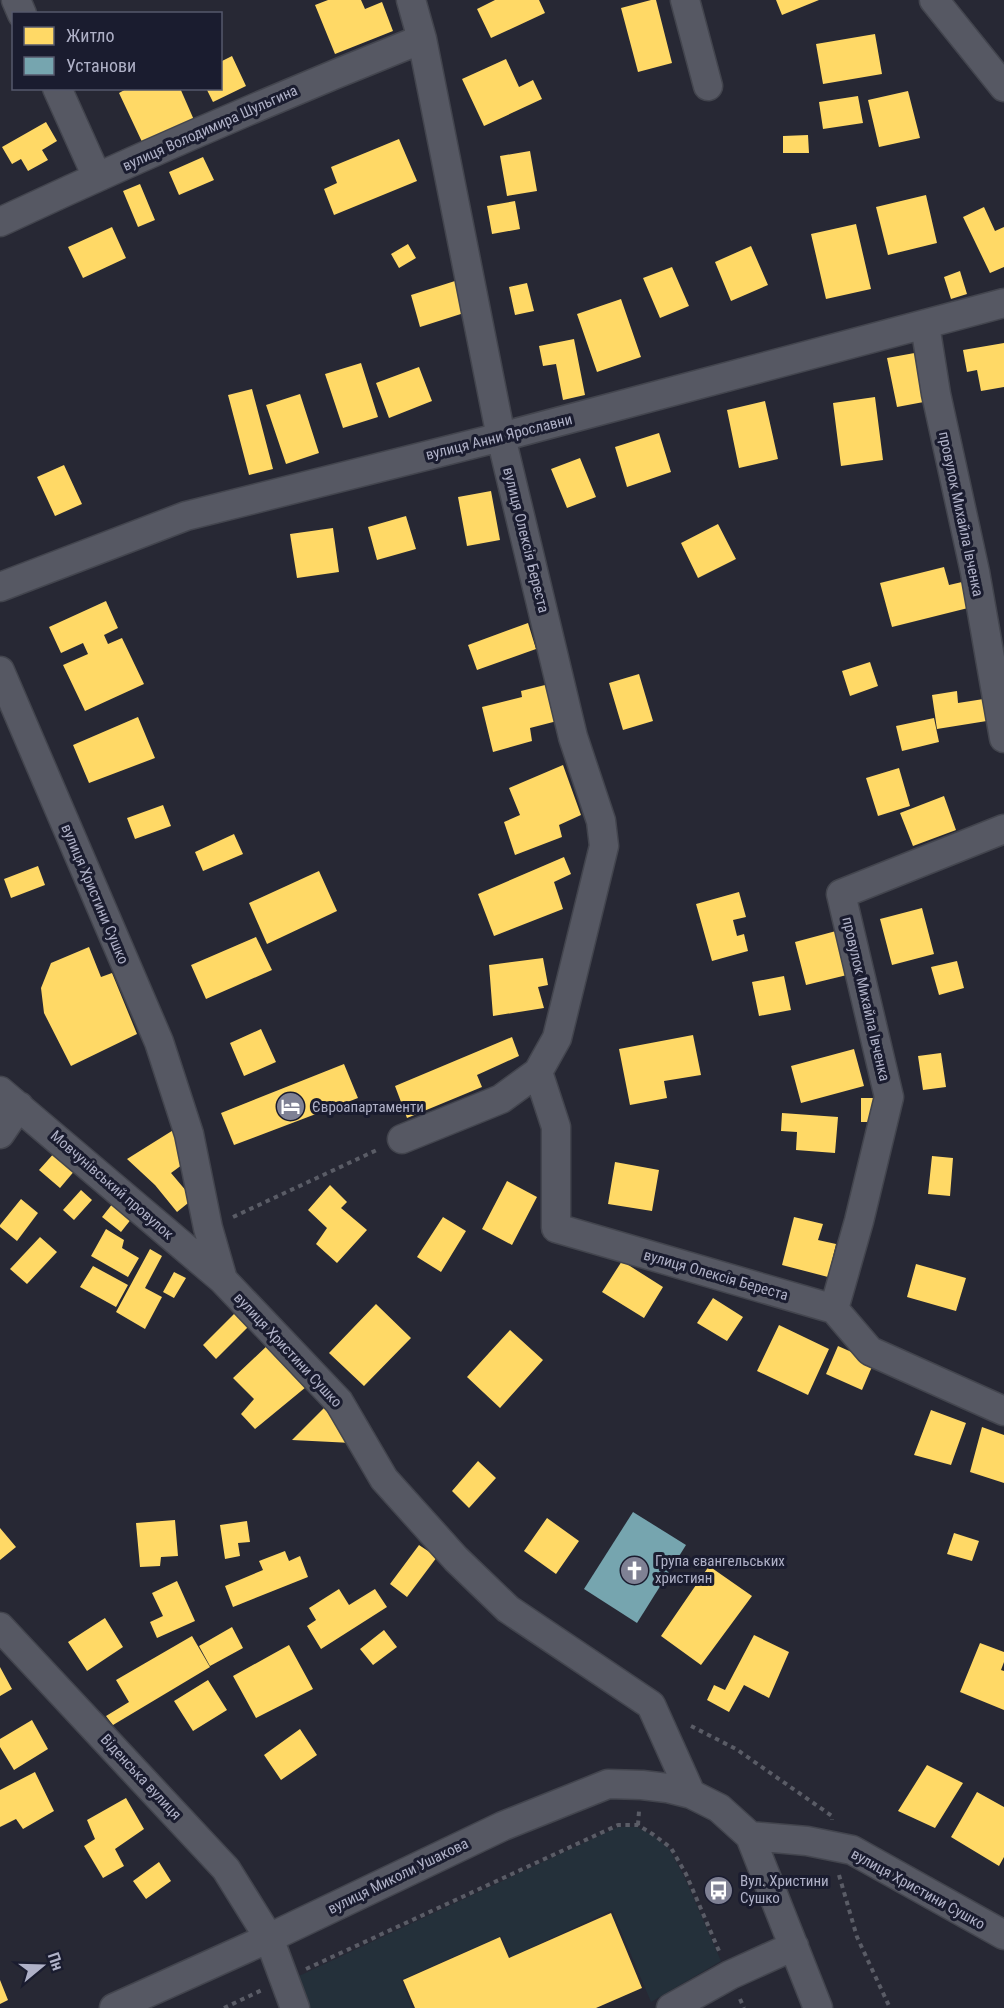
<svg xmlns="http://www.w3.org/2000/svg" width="1004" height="2008" viewBox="0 0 1004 2008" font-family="'Roboto Condensed',sans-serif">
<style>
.green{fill:#24303a}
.homes{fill:#ffd966}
.public{fill:#76a5af}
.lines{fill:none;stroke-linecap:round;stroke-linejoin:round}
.minor-casing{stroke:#43454e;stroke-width:31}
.path{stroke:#5a5c66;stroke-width:4;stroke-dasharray:4.5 4.5;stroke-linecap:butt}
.minor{stroke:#565863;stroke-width:28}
.labels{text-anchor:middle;stroke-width:6;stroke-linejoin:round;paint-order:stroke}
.street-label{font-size:15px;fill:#afb1c7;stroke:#1a1c2f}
.poi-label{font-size:15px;fill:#afb1c7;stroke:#1a1c2f;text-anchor:start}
</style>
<rect width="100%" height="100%" fill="#272834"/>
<path class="green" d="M618 1827H637L654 1836 669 1849 684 1876 721 1961 651 2002 612 1910 511 1957 501 1936 401 1980 413 2008H297L286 1982Z"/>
<path class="homes" d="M328 0H361L365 9 382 2 393 31 335 54 315 5Z
M495 0H539L545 13 491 38 477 9Z
M651 0H656L672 63 638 72 621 8Z
M776 0H819L782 15Z
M875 34 882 74 823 84 816 44Z
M232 56 246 86 213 102 206 88H220V62Z
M506 59 519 87 533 80 542 99 484 126 462 79Z
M128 88H180L194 120 143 144 119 93Z
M908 91 920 138 879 147 868 100Z
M858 96 863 123 823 129 819 102Z
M46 122 57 141 42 150 48 160 28 171 21 159 12 164 2 147Z
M808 135 809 153H783V136Z
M399 139 417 181 334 215 324 189 337 183 331 167Z
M530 151 537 191 507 196 500 156Z
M203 157 214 180 179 195 169 172Z
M140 184 155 220 138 227 123 191Z
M926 195 937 243 888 255 876 207Z
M515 201 520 229 492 234 487 206Z
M984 207 995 231 1004 227V267L990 273 963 217Z
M856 224 871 289 826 299 811 234Z
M112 227 126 258 83 278 68 247Z
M408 244 416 258 399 268 391 254Z
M751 246 768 285 731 301 715 262Z
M672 267 689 306 660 318 643 278Z
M960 271 967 294 951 299 944 277Z
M455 281 464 313 420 327 411 295Z
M527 283 534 311 515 315 509 287Z
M621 299 641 357 597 372 577 314Z
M574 339 585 395 563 400 556 364 543 366 539 346Z
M1004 343V387L981 391 977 370 967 372 963 350Z
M920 352 929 401 897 407 887 358Z
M361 363 378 417 343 428 325 374Z
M419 367 432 401 389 418 376 383Z
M252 389 273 469 249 475 228 395Z
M300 394 319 453 286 464 266 405Z
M875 397 883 460 841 466 833 403Z
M765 401 778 459 739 468 727 410Z
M659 433 671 472 627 487 615 447Z
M580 458 596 497 567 508 551 469Z
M64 465 82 504 55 516 37 477Z
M491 491 500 540 467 546 458 497Z
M406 516 416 549 377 560 368 527Z
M718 524 736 559 698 578 681 543Z
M333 528 339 572 297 578 290 534Z
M944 567 949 585 962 582 968 608 892 627 880 583Z
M106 601 118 628 104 635 108 644 122 638 144 684 85 711 63 665 88 654 83 643 61 653 49 627Z
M528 623 536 649 477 670 468 645Z
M870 662 878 686 850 696 842 671Z
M639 674 653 721 623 730 609 683Z
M553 683 561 720 530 728 532 741 493 752 482 707 522 697 521 691Z
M957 691 958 703 990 698 993 720 937 729 932 695Z
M138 717 155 758 89 783 73 745Z
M934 718 939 742 902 751 896 726Z
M563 765 581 815 559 825 562 837 515 855 504 822 520 815 509 788Z
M899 768 910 806 878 816 866 778Z
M944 796 956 830 913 846 900 813Z
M163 805 171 826 135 839 127 818Z
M234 834 243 854 203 871 195 852Z
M564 857 571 874 554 882 563 909 494 936 478 894Z
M38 866 45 885 11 898 4 879Z
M319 871 337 911 267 944 249 903Z
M739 892 746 917 733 920 737 936 744 934 748 951 712 961 696 904Z
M922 908 934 954 892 965 880 919Z
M836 931 847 975 806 985 795 942Z
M256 937 272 970 206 999 191 965Z
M89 947 101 977 112 973 137 1034 71 1066 44 1013 41 988 51 963Z
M543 958 548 985 538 987 544 1008 493 1016 489 965Z
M957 961 964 988 939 995 931 967Z
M784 976 791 1010 759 1016 752 982Z
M261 1029 276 1062 244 1076 230 1043Z
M693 1035 701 1075 664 1081 667 1098 630 1105 619 1049Z
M512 1037 519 1056 477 1075 482 1087 407 1118 395 1086Z
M854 1049 864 1086 801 1103 791 1066Z
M941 1053 946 1087 923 1090 918 1056Z
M344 1064 358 1098 234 1145 221 1113Z
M861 1098H882V1122H861Z
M782 1113 838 1117 835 1153 796 1150 797 1132 781 1131Z
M175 1129 186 1162 171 1173 193 1199 177 1212 155 1185 127 1159Z
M56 1151 76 1169 60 1188 39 1170Z
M932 1156 953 1158 950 1196 928 1194Z
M615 1162 659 1170 652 1211 608 1204Z
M507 1181 537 1197 512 1245 482 1229Z
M330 1185 347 1202 341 1208 367 1230 337 1263 316 1244 327 1228 308 1210Z
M81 1190 92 1200 74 1220 63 1210Z
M117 1198 136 1213 121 1232 102 1217Z
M21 1199 38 1213 17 1241 0 1227V1225Z
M443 1217 466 1231 441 1272 417 1257Z
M794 1217 823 1224 818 1240 836 1244 828 1277 782 1265Z
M106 1229 124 1240 122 1248 139 1258 128 1277 91 1256Z
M40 1237 57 1252 27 1284 10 1269Z
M150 1249 162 1256 145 1288 162 1297 145 1329 116 1312Z
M622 1261 663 1287 644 1318 602 1292Z
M916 1264 966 1278 956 1311 907 1297Z
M93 1266 128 1285 116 1307 80 1287Z
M174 1272 186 1278 174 1298 163 1292Z
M713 1298 743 1317 727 1341 697 1323Z
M376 1304 411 1338 364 1386 329 1353Z
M241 1307 255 1320 216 1359 203 1345Z
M779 1325 829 1349 808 1395 757 1371Z
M510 1330 543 1360 500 1408 467 1377Z
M269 1344 306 1387 255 1429 241 1414 254 1399 233 1378Z
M838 1346 874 1362 862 1390 826 1374Z
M324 1408 352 1443 292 1440Z
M931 1410 966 1423 951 1465 914 1455Z
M982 1427 1004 1435V1483L970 1472Z
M478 1461 496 1478 469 1508 452 1491Z
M547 1518 579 1541 556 1574 524 1551Z
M175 1520 178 1556 161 1557 160 1566 140 1567 136 1523Z
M247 1521 250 1542 238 1543 240 1556 225 1559 220 1525Z
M0 1528 16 1547 0 1560Z
M954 1533 979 1541 972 1561 947 1554Z
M419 1545 437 1557 407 1597 390 1584Z
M285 1551 289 1561 300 1556 308 1577 233 1607 225 1586 263 1570 259 1561Z
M709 1566 752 1596 701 1665 661 1636Z
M177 1581 195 1621 157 1638 150 1622 163 1616 152 1593Z
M339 1589 349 1605 375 1589 387 1607 321 1649 307 1626 316 1620 309 1608Z
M105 1618 123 1647 87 1671 68 1642Z
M232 1627 243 1648 210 1666 199 1646Z
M384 1630 397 1647 373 1665 360 1649Z
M754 1635 789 1652 769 1698 744 1685 729 1712 707 1700 714 1685 725 1690Z
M192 1636 210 1667 113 1725 106 1716 129 1702 116 1680Z
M980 1643 1004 1652V1662L1001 1670 1004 1671V1710L960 1692Z
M289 1645 313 1689 256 1718 233 1676Z
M0 1667 12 1689 0 1696Z
M208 1680 227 1710 193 1731 174 1701Z
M32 1720 48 1749 14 1770 0 1747V1739Z
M300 1729 317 1755 281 1780 264 1755Z
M927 1765 963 1783 935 1828 898 1811Z
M35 1772 54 1811 23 1829 16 1819 0 1827V1790Z
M977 1792 1004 1807V1857L999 1866 951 1837Z
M126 1798 144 1829 115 1849 124 1866 103 1878 84 1846 95 1839 87 1820Z
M159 1862 171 1881 146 1899 133 1881Z
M611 1913 642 1988 596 2008H415L403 1980 500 1937 509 1958Z
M0 1980 8 2000 0 2004Z"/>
<path class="public" d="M633 1512 686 1545 637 1623 584 1589Z"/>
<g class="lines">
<defs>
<path id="minor" d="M16 0 22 14
M685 0 708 86
M934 0 1004 87
M57 88 97 177
M0 222C139 157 279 96 422 39
M925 325 936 394 975 572 1004 738
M0 587 186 516 501 437 1004 303
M0 671 159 1042 189 1134 208 1228 223 1280 339 1402 384 1479 456 1559 508 1609 651 1705 691 1794
M538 1072 556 1127V1228L834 1309 870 1351 1004 1411
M0 1091 223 1280
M0 1134 19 1106
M402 1139 501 1099 538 1072 557 1038 604 846 601 821 573 737 501 437 422 39 411 0
M834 1309 859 1221 889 1097 841 894 1004 829
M0 1627 226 1869 269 1938 295 2008
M750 1836 818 2008
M114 2008 269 1938 503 1826 608 1784 642 1785 667 1788 691 1794 719 1808 750 1836 807 1841 852 1850 1004 1935
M671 2008 730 1975 794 1946"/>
</defs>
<use href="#minor" class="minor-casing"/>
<path class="path" d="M233 1217 379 1149
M691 1726 736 1749 832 1816V1820
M638 1825 639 1811
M839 1875 857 1937 890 2008
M306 1969 618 1825H638L654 1835 671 1848 686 1874 719 1951
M740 1999 744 2008
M224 2008 262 1990"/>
<use href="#minor" class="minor"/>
</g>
<defs>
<symbol id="hotel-disc" viewBox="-11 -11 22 22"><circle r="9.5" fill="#7f8194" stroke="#1a1c2f"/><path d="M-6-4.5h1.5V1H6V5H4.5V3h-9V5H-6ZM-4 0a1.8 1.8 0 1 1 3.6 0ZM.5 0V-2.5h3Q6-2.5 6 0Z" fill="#fff"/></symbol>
<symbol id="church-disc" viewBox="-11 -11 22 22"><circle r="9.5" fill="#7f8194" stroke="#1a1c2f"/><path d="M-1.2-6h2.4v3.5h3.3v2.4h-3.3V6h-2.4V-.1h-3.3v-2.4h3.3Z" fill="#fff"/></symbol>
<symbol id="bus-disc" viewBox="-11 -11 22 22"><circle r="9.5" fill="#7f8194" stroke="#1a1c2f"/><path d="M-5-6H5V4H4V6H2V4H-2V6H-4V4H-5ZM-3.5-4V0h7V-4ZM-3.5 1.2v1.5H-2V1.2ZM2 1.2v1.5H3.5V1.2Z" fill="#fff"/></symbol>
</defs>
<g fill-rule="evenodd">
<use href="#hotel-disc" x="274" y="1090" width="33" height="33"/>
<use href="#church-disc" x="618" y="1554" width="33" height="33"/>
<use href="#bus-disc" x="702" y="1874" width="33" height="33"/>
</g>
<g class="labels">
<g class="street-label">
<text transform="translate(210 128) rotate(-24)" y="5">вулиця Володимира Шульгина</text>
<text transform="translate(499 437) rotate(-14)" y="5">вулиця Анни Ярославни</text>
<text transform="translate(961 514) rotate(78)" y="5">провулок Михайла Івченка</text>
<text transform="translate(526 540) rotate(76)" y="5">вулиця Олексія Береста</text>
<text transform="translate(95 894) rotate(67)" y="5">вулиця Христини Сушко</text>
<text transform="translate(866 999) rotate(77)" y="5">провулок Михайла Івченка</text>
<text transform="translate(112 1185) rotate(41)" y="5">Мовчунівський провулок</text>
<text transform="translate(716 1275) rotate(16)" y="5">вулиця Олексія Береста</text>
<text transform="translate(288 1350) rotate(47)" y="5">вулиця Христини Сушко</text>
<text transform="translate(141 1777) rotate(47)" y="5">Віденська вулиця</text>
<text transform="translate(398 1876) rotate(-26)" y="5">вулиця Миколи Ушакова</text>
<text transform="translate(918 1889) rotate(29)" y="5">вулиця Христини Сушко</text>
</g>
<g class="poi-label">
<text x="312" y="1112">Євроапартаменти</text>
<text x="655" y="1566">Група євангельських<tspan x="655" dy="17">християн</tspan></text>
<text x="740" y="1886">Вул. Христини<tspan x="740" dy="17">Сушко</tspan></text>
</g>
</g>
<rect x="12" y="12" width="210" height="78" fill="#1a1c2f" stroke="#56586c" stroke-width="1.5"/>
<rect x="24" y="27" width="30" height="18" fill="#ffd966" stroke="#56586c" stroke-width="1.5"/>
<text x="66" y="42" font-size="18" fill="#afb1c7">Житло</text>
<rect x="24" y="57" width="30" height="18" fill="#76a5af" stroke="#56586c" stroke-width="1.5"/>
<text x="66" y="72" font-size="18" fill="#afb1c7">Установи</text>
<g transform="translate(42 1966) rotate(71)" stroke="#1a1c2f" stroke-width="4.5" paint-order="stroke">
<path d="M0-4.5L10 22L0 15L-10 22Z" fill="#afb1c7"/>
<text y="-9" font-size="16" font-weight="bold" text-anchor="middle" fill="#afb1c7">Пн</text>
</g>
</svg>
